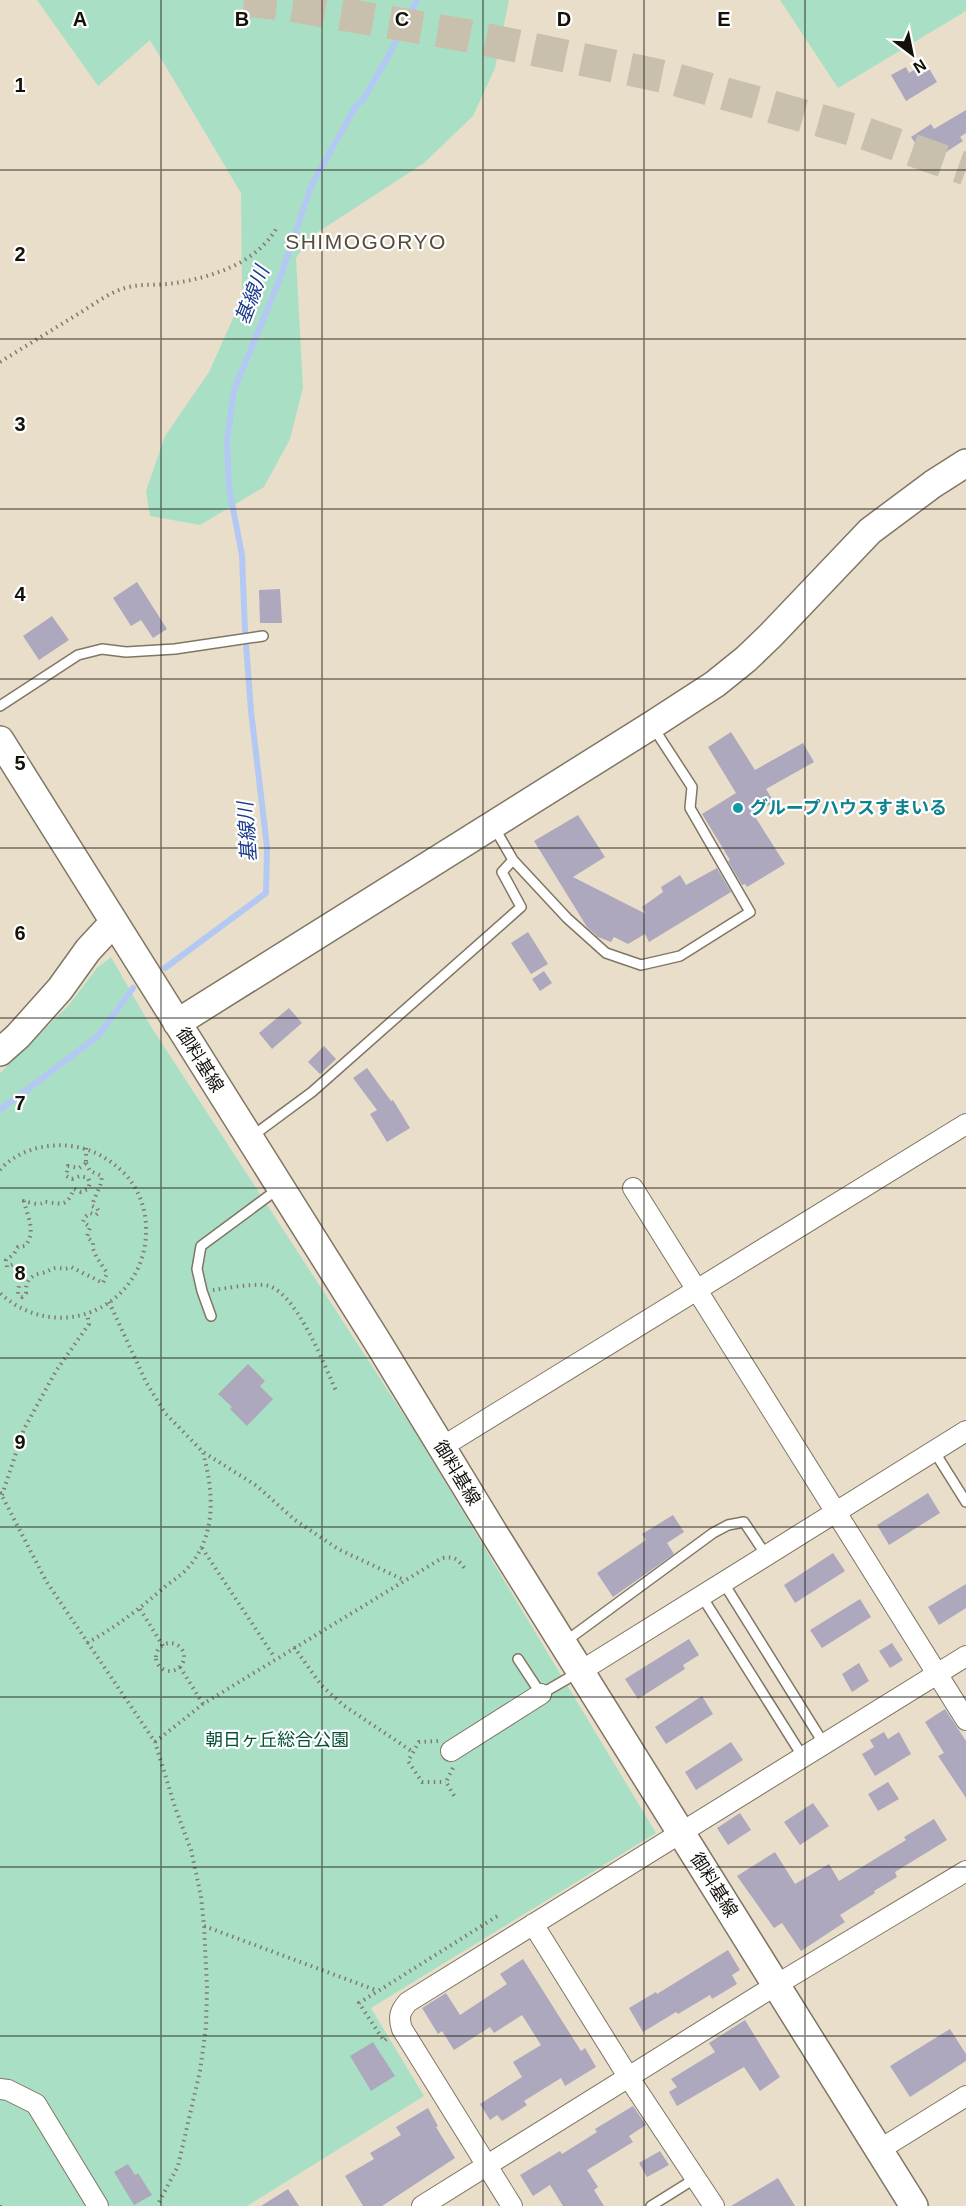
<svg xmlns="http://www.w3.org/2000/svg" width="966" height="2206" viewBox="0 0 966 2206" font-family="Helvetica,'Noto Sans JP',sans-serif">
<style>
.green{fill:#a9e0c5}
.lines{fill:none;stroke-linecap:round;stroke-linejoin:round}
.stream{stroke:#b3c8f3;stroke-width:6}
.building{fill:#ada8bd}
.highway-tunnel{stroke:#c9bfad;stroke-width:33;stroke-dasharray:33 16;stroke-linecap:butt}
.lane-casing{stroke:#7f7663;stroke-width:12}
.street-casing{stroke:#7f7663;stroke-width:22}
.secondary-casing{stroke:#7f7663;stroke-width:30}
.path{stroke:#827b6d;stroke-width:4;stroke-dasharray:1.5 4.5;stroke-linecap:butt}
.lane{stroke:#fff;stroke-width:9}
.street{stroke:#fff;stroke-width:20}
.secondary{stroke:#fff;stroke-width:27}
.grid{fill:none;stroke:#14110a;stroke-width:1.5;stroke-opacity:0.55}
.culture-dot{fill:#0f9aa8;stroke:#fff;stroke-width:2}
.labels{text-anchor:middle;stroke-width:4.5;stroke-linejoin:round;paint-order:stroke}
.culture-label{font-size:18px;font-weight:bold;fill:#0d838f;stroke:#fff;text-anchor:start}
.street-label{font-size:18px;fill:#14110a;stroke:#fff}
.park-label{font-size:18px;fill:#025238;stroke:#fff}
.water-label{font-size:20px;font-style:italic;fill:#1c3c8b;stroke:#fff}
.quarter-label{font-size:21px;letter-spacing:1.5px;fill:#554c3b;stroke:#fff}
.grid-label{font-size:20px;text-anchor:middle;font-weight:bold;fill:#14110a;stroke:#fff;stroke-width:4.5;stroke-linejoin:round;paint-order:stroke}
</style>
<rect width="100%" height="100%" fill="#e9deca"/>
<path class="green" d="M37 0H509L495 68 473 116 424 163 312 236 296 258 303 388 290 439 264 487 200 525 150 516 146 491 165 436 209 372 242 298 241 193 150 40 98 86Z
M780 0H966V11L838 88Z
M111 957 150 1025 413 1429 656 1833 371 2008 424 2096 247 2206H0V1073L69 1005 97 968Z"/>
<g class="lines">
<path class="stream" d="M245 631 242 555 229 488 227 441 234 390 279 281 312 184 356 106 363 100 390 53 417 0
M165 968 266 893 267 847 251 711 246 644
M0 1110 98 1036 133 988"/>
</g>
<path class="building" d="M926 63 937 82 906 101 891 75 906 67 909 73Z
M966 110V133L960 137 963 141 929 163 911 137 931 124 934 129Z
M137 582 167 629 153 638 141 620 131 626 113 598Z
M280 589 282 623H260L259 590Z
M52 616 69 640 39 660 23 636Z
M731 732 755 770 803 743 814 762 766 789 774 802 754 815 785 864 747 887 745 884 742 885 728 861 730 860 702 814 736 793 708 747Z
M578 815 605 857 573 877 646 914 642 907 663 892 661 887 680 875 686 885 717 868 731 892 649 942 645 934 628 944 614 937 611 942 598 937 587 927 534 841Z
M528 932 548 964 531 974 511 943Z
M544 971 552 983 540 991 532 979Z
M289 1008 302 1023 272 1049 259 1033Z
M324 1046 336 1059 320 1074 308 1062Z
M367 1068 391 1101 393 1100 410 1128 387 1142 370 1114 377 1110 353 1078Z
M248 1364 265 1381 260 1386 273 1399 247 1426 230 1409 232 1407 218 1394Z
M928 1493 940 1513 889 1545 877 1525Z
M673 1515 684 1532 667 1543 674 1554 613 1597 597 1573 646 1540 642 1534Z
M833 1553 845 1571 795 1603 784 1585Z
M966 1584V1608L939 1625 928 1607Z
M860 1599 871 1617 822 1648 810 1630Z
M689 1639 699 1655 683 1665 685 1669 638 1699 625 1679Z
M892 1643 903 1660 890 1668 879 1651Z
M859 1663 869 1681 852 1692 842 1674Z
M702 1696 713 1714 666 1744 655 1727Z
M945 1709 966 1741V1798L938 1756 944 1753 925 1722Z
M884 1732 888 1739 899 1732 911 1754 875 1776 862 1754 874 1747 870 1740Z
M731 1742 743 1760 696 1790 685 1772Z
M888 1782 899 1799 878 1811 868 1794Z
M813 1803 829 1826 800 1845 784 1822Z
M740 1813 751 1830 728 1845 717 1828Z
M934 1819 947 1840 895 1872 897 1877 874 1891 875 1893 840 1915 845 1922 801 1951 782 1923 774 1928 737 1876 775 1852 795 1884 829 1864 839 1881 906 1840 904 1837Z
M728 1950 740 1970 732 1975 737 1984 712 1999 710 1995 678 2014 676 2012 643 2032 629 2008 656 1992 657 1994Z
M523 1959 581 2051 585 2048 596 2067 565 2086 561 2078 524 2101 527 2105 502 2121 497 2115 490 2120 480 2104 522 2077 513 2062 541 2045 522 2015 494 2033 490 2027 454 2050 442 2031 438 2034 422 2008 446 1993 460 2015 507 1984 500 1974Z
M745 2020 780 2077 760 2091 744 2067 677 2106 669 2092 677 2087 671 2079 715 2052 709 2043Z
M950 2029 966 2054V2061L910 2097 890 2066Z
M373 2042 395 2076 371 2091 350 2056Z
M633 2106 646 2125 629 2136 633 2142 587 2170 598 2187 594 2190 604 2206H563L550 2185 533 2196 520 2175 560 2151 562 2154 597 2132 595 2129Z
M428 2108 438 2126 436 2127 455 2158 382 2206H363L345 2176 374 2159 370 2153 401 2135 396 2127Z
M660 2151 669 2165 647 2177 639 2163Z
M128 2164 135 2175 138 2173 152 2195 134 2205 114 2172Z
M778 2178 795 2206H731Z
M288 2189 299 2206H261Z"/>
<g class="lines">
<path class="highway-tunnel" d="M244 0 282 4 464 35 666 77 861 132 966 169"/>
<defs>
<path id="lane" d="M0 706 78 655 102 649 126 652 175 649 263 636
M513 860 567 918 606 953 641 965 680 956 750 912 690 808 692 787 653 727
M251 1137 312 1092 521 907 502 872 513 860 494 827
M211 1316 202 1291 197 1269 201 1246 278 1189
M934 1451 966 1502
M723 1582 824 1744
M701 1595 803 1757
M566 1641 713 1533 728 1525 744 1522 766 1555
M518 1659 541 1694 579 1672
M651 2206 696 2178"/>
<path id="street" d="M633 1188 966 1720
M442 1447 966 1124
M581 1671 966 1431
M451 1751 541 1694
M533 1924 629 2078 714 2206
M0 2089 8 2090 36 2104 98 2206
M879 2150 966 2096
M422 2206 776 1985 966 1871
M512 2206 402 2029C398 2017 400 2011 408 2002L966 1656"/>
<path id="secondary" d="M0 740 377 1341 494 1533 914 2206
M177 1023 652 725 715 684 746 659 771 635 870 531 933 484 966 463
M0 1052 18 1036 60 989 88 950 114 922"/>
</defs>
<use href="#lane" class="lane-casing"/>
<use href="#street" class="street-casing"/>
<use href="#secondary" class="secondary-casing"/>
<path class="path" d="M0 362C26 346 52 330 78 314 93 305 108 293 125 288 142 283 159 286 175 283 213 277 256 263 276 229
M86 1148V1163
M86 1163 90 1171 102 1176C101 1189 95 1194 92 1206L97 1208 99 1212 96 1215 90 1213 85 1217 83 1222 90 1227 87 1237 93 1242V1249L97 1258 107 1273 103 1283 71 1267C65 1270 63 1268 57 1268 51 1268 48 1272 42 1273 32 1275 25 1280 26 1293L22 1297 18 1294C18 1285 22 1280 23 1272L14 1264 7 1267 6 1260 14 1254 18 1247 25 1246C37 1232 27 1216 24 1201 28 1202 34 1204 39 1204 45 1203 42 1201 48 1202 64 1205 67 1205 74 1189L81 1192 88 1189 90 1183 88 1178 80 1176 72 1179 66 1176 68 1166 79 1168Z
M0 1170C17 1150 46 1143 71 1146 93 1149 110 1159 126 1175 138 1189 145 1206 146 1225 150 1305 59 1348 0 1293
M213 1290C229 1288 248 1284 264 1285 295 1287 325 1367 337 1393
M109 1302 146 1382 165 1413 203 1452 257 1486 295 1520 338 1549 404 1580
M0 1492 46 1581 155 1742 175 1807 191 1850 201 1896 204 1926 207 1986 206 2027 200 2071 178 2166 157 2206
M2 1495 24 1429 56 1371 89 1324 87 1314
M202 1548 275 1658
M140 1609 163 1646
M87 1643C114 1628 137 1611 161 1590 169 1583 179 1577 186 1570 217 1537 214 1493 203 1453
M156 1657a14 14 0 1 1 28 0a14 14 0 1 1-28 0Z
M294 1647 321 1685 343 1705 413 1752
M180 1667 203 1704
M438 1741 419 1742 408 1761 422 1782H446
M155 1742 203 1704 442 1558C454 1556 458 1559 465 1569
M453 1768 446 1782 456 1799
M204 1926 378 1991
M386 2039 384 2041 359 2003 499 1915
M0 2205V2206"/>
<use href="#lane" class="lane"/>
<use href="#street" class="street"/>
<use href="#secondary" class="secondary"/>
</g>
<path class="grid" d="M161 0V2206M322 0V2206M483 0V2206M644 0V2206M805 0V2206M0 170H966M0 339H966M0 509H966M0 679H966M0 848H966M0 1018H966M0 1188H966M0 1358H966M0 1527H966M0 1697H966M0 1867H966M0 2036H966"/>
<circle class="culture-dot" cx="738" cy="808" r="6"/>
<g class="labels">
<g class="culture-label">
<text x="750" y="814">グループハウスすまいる</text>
</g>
<g class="street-label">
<text transform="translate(200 1060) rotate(58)" y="6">御料基線</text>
<text transform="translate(457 1473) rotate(59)" y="6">御料基線</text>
<text transform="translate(714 1885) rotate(58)" y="6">御料基線</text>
</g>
<g class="park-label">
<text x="277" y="1746">朝日ヶ丘総合公園</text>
</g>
<g class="water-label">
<text transform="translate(252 295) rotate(-69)" y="7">基線川</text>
<text transform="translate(247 832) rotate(-94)" y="7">基線川</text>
</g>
<g class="quarter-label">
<text x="366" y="249">SHIMOGORYO</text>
</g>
</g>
<g class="grid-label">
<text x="80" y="26">A</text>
<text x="242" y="26">B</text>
<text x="402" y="26">C</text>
<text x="564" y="26">D</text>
<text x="724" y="26">E</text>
<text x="20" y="92">1</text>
<text x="20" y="261">2</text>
<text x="20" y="431">3</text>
<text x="20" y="601">4</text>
<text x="20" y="770">5</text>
<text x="20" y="940">6</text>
<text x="20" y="1110">7</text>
<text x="20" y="1280">8</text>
<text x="20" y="1449">9</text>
</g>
<g transform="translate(912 54) rotate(148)" stroke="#ffffff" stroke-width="4.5" paint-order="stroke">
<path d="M0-4.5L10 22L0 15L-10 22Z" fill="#14110a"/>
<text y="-9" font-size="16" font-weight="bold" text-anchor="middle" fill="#14110a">N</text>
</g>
</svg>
